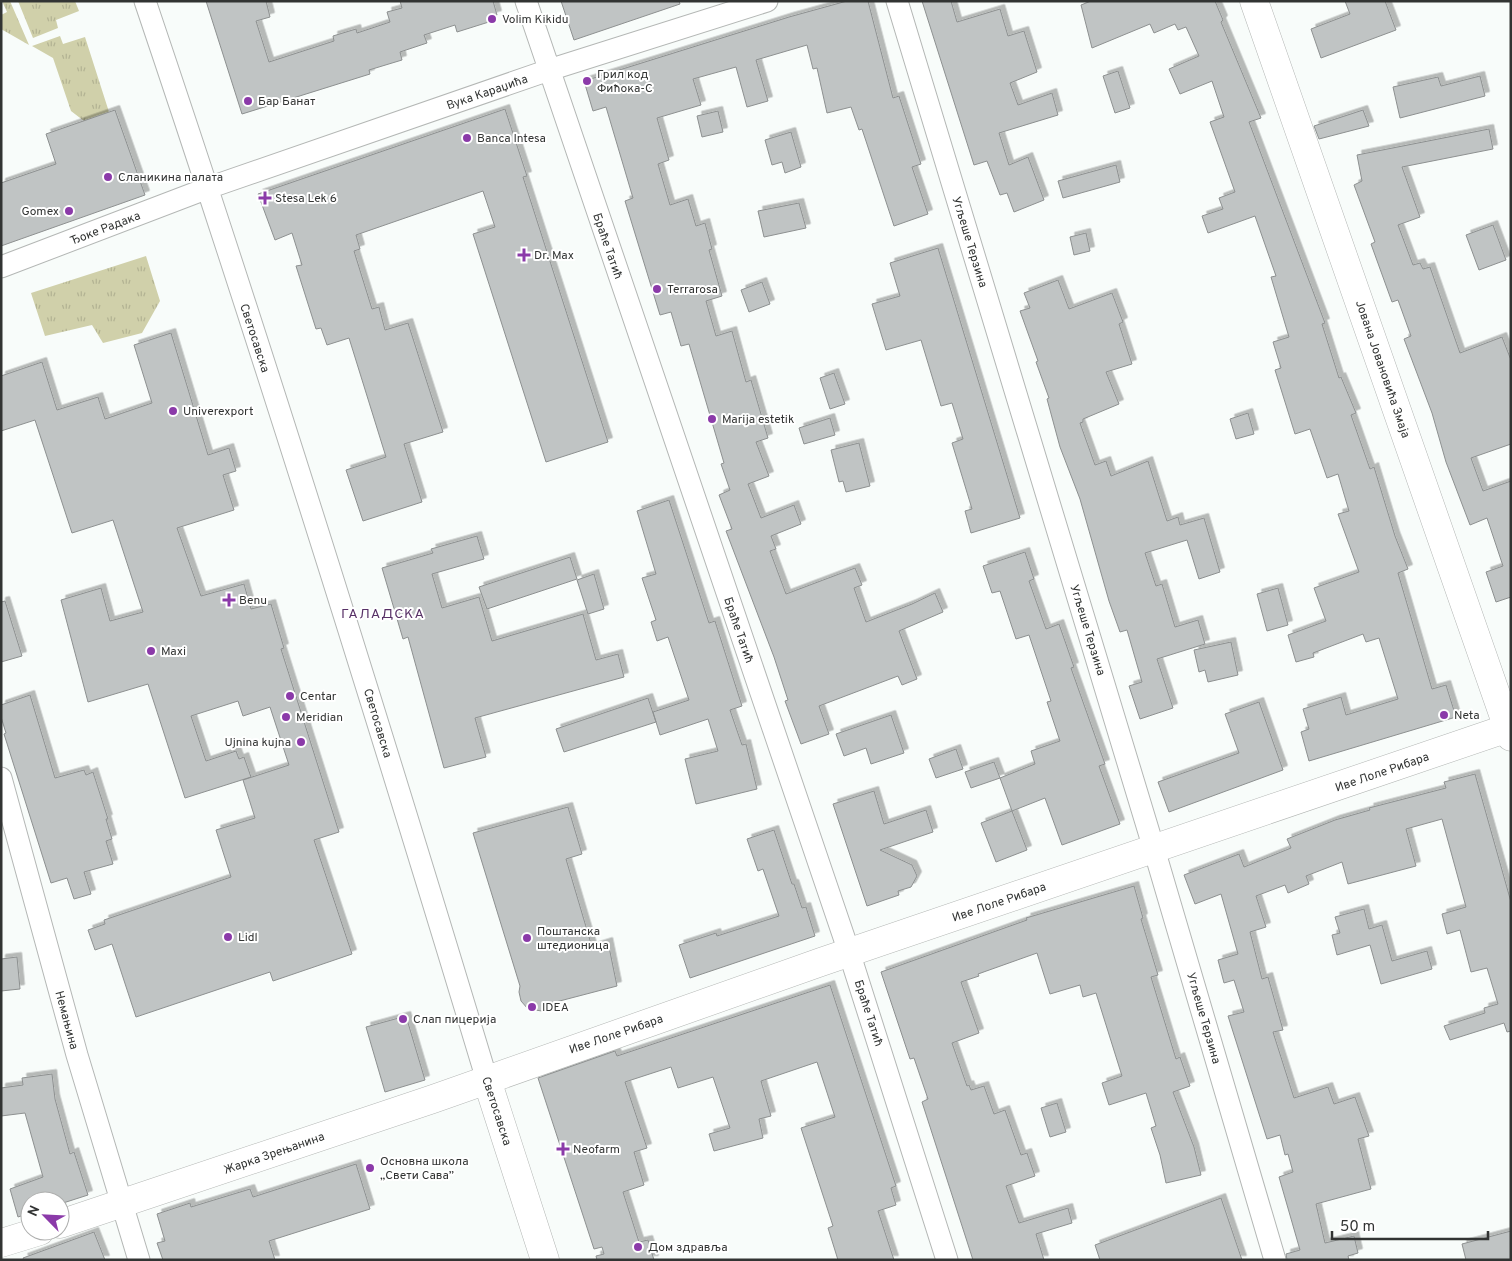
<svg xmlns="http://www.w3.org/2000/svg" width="1512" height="1261" viewBox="0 0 1512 1261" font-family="Overpass,sans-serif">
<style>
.grass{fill:url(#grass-tufts)}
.building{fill:#c0c4c4;stroke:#8d9090;filter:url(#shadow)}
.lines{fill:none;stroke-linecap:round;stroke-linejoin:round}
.street-casing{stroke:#b4b7b5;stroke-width:23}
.secondary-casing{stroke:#b4b7b5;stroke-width:29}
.street{stroke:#fff;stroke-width:21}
.secondary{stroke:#fff;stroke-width:28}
.poi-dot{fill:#8b3aa9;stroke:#fff;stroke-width:2}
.labels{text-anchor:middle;stroke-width:4;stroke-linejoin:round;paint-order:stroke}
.poi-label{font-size:12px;fill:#323433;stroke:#fff;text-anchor:start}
.street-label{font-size:12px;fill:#323433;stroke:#fff}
.neighbourhood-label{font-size:14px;letter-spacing:1px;fill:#573066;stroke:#fff}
</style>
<defs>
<pattern id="grass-tufts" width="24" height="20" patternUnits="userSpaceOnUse" patternTransform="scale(1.25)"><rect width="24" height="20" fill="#d0d0aa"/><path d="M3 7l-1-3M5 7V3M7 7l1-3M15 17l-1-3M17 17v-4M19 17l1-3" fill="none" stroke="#b3b393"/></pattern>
<filter id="shadow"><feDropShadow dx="4.5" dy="-4.5" stdDeviation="0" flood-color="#0004"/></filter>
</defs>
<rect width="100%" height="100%" fill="#f8fcfa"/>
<path class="grass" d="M2 1H10L29 45 1 29V15L7 12Z
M18 1H75L79 11 56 20 58 28 33 38Z
M60 36 63 44 85 37 109 112 84 121 71 111 53 58 32 46Z
M146 256 160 301 142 333 103 343 92 325 45 336 31 293Z"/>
<path class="building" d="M206 1H266L270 17 256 21 269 62 334 41 333 36 356 29 357 33 390 22 387 12 402 8 400 1H493L497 15 490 17 492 21 457 32 455 25 424 35 427 43 400 52 402 60 369 70 370 74 242 114Z
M561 1H679L680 4 574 40Z
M847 1H868L893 98 899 96 921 164 912 167 928 214 894 226 862 129 859 130 851 107 827 113 817 68 813 69 807 45 756 60 768 101 747 107 736 67 693 79 701 105 657 118 669 160 658 164 670 205 688 199 696 226 705 223 712 249 709 250 722 296 706 301 716 336 732 331 746 382 751 380 768 438 756 442 769 476 748 484 761 518 794 505 801 524 771 536 776 549 770 551 786 594 855 568 862 585 854 588 866 622 912 604 935 593 943 612 899 631 917 679 902 685 898 676 819 706 829 734 801 744 785 701 788 700 774 657 726 531 732 529 719 495 730 490 721 464 724 463 689 344 681 346 671 312 660 315 625 201 633 198 606 107 593 111 584 81 789 17Z
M922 1H951L957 22 1000 9 1008 36 1024 31 1037 72 1010 83 1018 105 1052 93 1058 115 999 133 1009 165 1028 157 1044 200 1014 212 1007 193 1000 195 987 161 974 165Z
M1091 1H1215L1223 20 1221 22 1261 118 1249 122 1325 323 1322 324 1339 378 1341 377 1356 413 1351 415 1370 469 1374 467 1395 536 1408 569 1398 573 1432 689 1446 685 1456 717 1309 761 1301 732 1309 729 1303 709 1341 697 1346 715 1398 699 1379 638 1366 642 1363 634 1313 653 1314 657 1296 662 1288 635 1326 621 1314 588 1359 572 1338 514 1349 511 1338 474 1327 478 1310 429 1295 434 1275 370 1281 368 1273 342 1289 337 1271 277 1276 276 1255 216 1208 233 1202 216 1223 209 1219 198 1235 192 1210 122 1224 117 1212 81 1180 94 1169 69 1199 56 1186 27 1178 30 1175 24 1154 33 1150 24 1092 48 1081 5Z
M1345 1H1385L1396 30 1321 58 1311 29 1350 14Z
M1118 71 1130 108 1115 113 1103 76Z
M1480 76 1485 96 1400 118 1393 87 1438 77 1441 86Z
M505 109 527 176 523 177 608 442 546 462 473 234 495 227 483 191 356 235 360 249 354 251 372 309 379 307 385 330 408 323 443 432 404 444 422 502 363 521 346 470 386 457 349 338 327 345 321 328 316 329 296 266 302 265 292 233 275 240 258 194Z
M115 110 145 195 1 246V183L56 164 46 134Z
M1363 110 1369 126 1319 139 1314 126Z
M718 111 723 132 702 137 697 116Z
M1489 129 1493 149 1402 167 1420 217 1398 225 1413 265 1420 263 1423 269 1430 267 1460 353 1502 337 1511 360V444L1471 458 1483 491 1511 481V597L1496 602 1486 572 1503 566 1487 518 1470 525 1446 462 1432 413 1404 339 1411 336 1398 300 1392 302 1388 291 1371 244 1375 242 1354 185 1362 181 1357 155Z
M791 132 801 167 785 173 782 162 772 165 765 140Z
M1116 165 1120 182 1063 198 1058 181Z
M799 203 806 228 764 237 758 211Z
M1493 225 1506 260 1479 270 1466 235Z
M1086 233 1090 251 1074 255 1070 237Z
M938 248 1020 518 971 533 965 511 972 509 952 443 963 439 952 403 941 406 921 340 886 350 872 304 900 296 890 263Z
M1058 280 1069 309 1112 293 1123 322 1119 324 1132 364 1106 372 1119 404 1083 419V422L1080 423 1095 465 1106 461 1111 476 1148 461 1167 521 1178 517 1180 525 1204 518 1220 572 1199 579 1187 540 1145 553 1156 586 1162 584 1175 627 1198 620 1205 644 1157 659 1173 708 1140 719 1129 686 1142 682 1127 630 1120 632 1109 601 1080 499 1060 447 1047 399 1049 398 1036 362 1038 361 1020 311 1030 308 1024 293Z
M762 282 770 304 749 312 741 290Z
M171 333 208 455 229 448 236 471 223 475 234 510 177 528 201 596 244 584 251 609 271 604 284 648 281 649 339 832 314 840 352 954 273 981 270 972 136 1017 112 944 95 950 88 930 105 924 104 920 231 877 216 830 255 818 243 780 289 765 270 707 243 716 238 701 191 716 206 761 236 751 239 759 244 757 251 777 185 798 148 684 88 702 61 600 101 588 110 621 143 612 113 520 72 533 35 420 1 431V376L42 362 57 410 98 397 105 419 152 403 134 345Z
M834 373 845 404 830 409 820 378Z
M1248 413 1254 434 1236 439 1230 419Z
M830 418 835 435 804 444 799 428Z
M859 443 870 486 846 492 843 481 839 482 831 450Z
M669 500 709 623 715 621 742 706 730 710 742 745 746 744 757 789 696 804 685 759 718 751 708 719 660 735 653 712 689 700 668 637 657 641 651 622 656 620 642 578 656 574 637 511Z
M477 536 484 559 432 574 442 608 479 597 492 641 583 614 596 660 618 654 624 677 475 718 486 757 444 768 408 637 403 639 382 568 433 553 431 549Z
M1025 552 1034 579 1029 581 1046 629 1059 624 1074 667 1071 668 1105 764 1099 766 1120 824 1062 845 1045 798 1012 811 1000 778 1035 764 1031 751 1060 741 1047 702 1051 701 1029 635 1016 639 1000 591 992 593 983 566Z
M570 557 577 579 487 609 479 587Z
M594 574 604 609 588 614 577 580Z
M1278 588 1288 625 1267 631 1257 594Z
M5 601 22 656 1 662V602Z
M1231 642 1238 675 1208 682 1205 670 1199 672 1194 650Z
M30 695 55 778 84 770 86 775 93 772 108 819H106L112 839 106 841 113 864 84 872 91 894 74 899 67 878 51 883 4 734 6 733 1 717V705Z
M648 698 656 722 564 752 556 729Z
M1259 702 1283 770 1169 812 1158 782 1239 753 1225 714Z
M891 715 904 753 871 764 866 748 844 756 836 734Z
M956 749 963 769 936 778 929 759Z
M994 762 1000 778 971 788 965 772Z
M1475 774 1511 902V1031L1507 1032 1504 1023 1450 1040 1444 1026 1485 1013 1484 1008 1498 1004 1487 968 1471 972 1460 930 1447 934 1442 914 1466 907 1442 819 1406 829 1416 866 1348 884 1342 862 1306 876 1309 884 1288 893 1285 885 1256 896 1266 927 1250 932 1262 979 1268 977 1283 1030 1273 1032 1294 1098 1328 1087 1334 1104 1355 1097 1369 1136 1358 1139 1371 1189 1316 1204 1325 1243 1354 1236 1358 1253 1348 1256 1349 1260H1287L1286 1254 1300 1250 1279 1177 1293 1172 1288 1154 1285 1155 1280 1135 1267 1139 1228 1016 1244 1012 1234 980 1224 983 1218 960 1238 954 1221 894 1195 904 1184 875 1239 854 1244 867 1291 848 1287 839 1335 820 1370 810 1369 808 1446 788 1444 782Z
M874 791 884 824 926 810 933 832 880 850 912 865 917 876 911 887 898 891 899 895 867 906 833 804Z
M568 807 582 854 566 859 592 947 608 942 617 986 552 1003 542 1011 528 1009 521 1001 519 992 520 986 473 833Z
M1012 811 1027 850 996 862 981 823Z
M774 830 792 884H794L802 908 806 907 815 936 690 978 679 945 716 933 717 936 779 916 763 869 758 871 747 839Z
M1134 886 1143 918 1141 919 1158 975 1151 977 1176 1059 1180 1057 1190 1086 1173 1092 1194 1147 1201 1175 1166 1183 1160 1155 1151 1128 1156 1126 1146 1093 1109 1105 1102 1083 1122 1076 1096 993 1083 997 1080 985 1050 994 1037 953 978 974 979 976 961 982 979 1033 952 1043 967 1086 969 1085 971 1090 984 1086 994 1114 1005 1110 1021 1155 1027 1153 1035 1176 1006 1186 1019 1223 1068 1208 1072 1223 1036 1234 1044 1260H973L922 1102 928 1099 914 1058 910 1059 881 972 1027 920 1026 918Z
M1364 909 1369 929 1382 925 1392 961 1427 951 1432 969 1381 984 1370 945 1337 955 1332 935 1340 933 1335 917Z
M17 957 20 989 1 991V959Z
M830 985 896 1186 891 1188 896 1205 878 1211 894 1260H838L828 1228 833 1226 801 1128 835 1117 817 1062 761 1081 771 1116 759 1119 763 1138 714 1151 709 1134 730 1128 713 1077 678 1088 671 1067 625 1082 647 1148 634 1152 644 1185 623 1192 639 1242 648 1240 654 1260H597L596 1256 604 1254 602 1247 594 1249 538 1078 615 1051 617 1056Z
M406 1016 425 1080 385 1092 366 1027Z
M52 1074 55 1099 70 1154 74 1152 88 1195 60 1204V1201H30V1213L18 1217 10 1189 43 1177 25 1113 1 1116V1088L23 1085 22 1078Z
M1057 1103 1066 1132 1050 1137 1041 1108Z
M356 1164 370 1209 269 1241 275 1260H163L157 1243 165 1241 157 1214 190 1203 191 1207 250 1189 253 1197Z
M1221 1198 1242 1260H1100L1095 1245Z
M1511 1231V1260H1466L1462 1244Z
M94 1232 105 1260H24L23 1258Z"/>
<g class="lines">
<defs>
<path id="street" d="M145 1C266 359 378 719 487 1080
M526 1 849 952 947 1260
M897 1 1154 849 1275 1260
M1 267 208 188 549 70 767 1
M1 778 77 1055 139 1260"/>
<path id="secondary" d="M1254 1 1511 737
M487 1080 545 1260
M60 1224 433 1099 821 962 1511 727
M1 1243 40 1231"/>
</defs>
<use href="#street" class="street-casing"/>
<use href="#secondary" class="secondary-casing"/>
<use href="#street" class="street"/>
<use href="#secondary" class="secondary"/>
</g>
<g class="poi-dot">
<circle cx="492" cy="19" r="5"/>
<circle cx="587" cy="81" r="5"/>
<circle cx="248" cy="101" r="5"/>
<circle cx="467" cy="138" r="5"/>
<circle cx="108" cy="177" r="5"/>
<path d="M262.5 190.5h5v5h5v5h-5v5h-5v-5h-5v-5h5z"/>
<circle cx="69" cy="211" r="5"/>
<path d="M521.5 247.5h5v5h5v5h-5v5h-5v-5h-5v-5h5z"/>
<circle cx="657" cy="289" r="5"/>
<circle cx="173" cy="411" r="5"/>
<circle cx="712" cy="419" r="5"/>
<path d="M226.5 592.5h5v5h5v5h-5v5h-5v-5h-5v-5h5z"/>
<circle cx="151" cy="651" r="5"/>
<circle cx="290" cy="696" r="5"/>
<circle cx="1444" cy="715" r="5"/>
<circle cx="286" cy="717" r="5"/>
<circle cx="301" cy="742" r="5"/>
<circle cx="228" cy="937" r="5"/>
<circle cx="527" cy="938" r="5"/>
<circle cx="532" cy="1007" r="5"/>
<circle cx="403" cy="1019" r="5"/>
<path d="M560.5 1141.5h5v5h5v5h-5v5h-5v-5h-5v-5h5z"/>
<circle cx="370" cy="1168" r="5"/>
<circle cx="638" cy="1247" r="5"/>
</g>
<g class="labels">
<g class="poi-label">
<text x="502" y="23">Volim Kikidu</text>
<text x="597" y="78">Грил код<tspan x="597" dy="14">Фићока-С</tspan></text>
<text x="258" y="105">Бар Банат</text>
<text x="477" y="142">Banca Intesa</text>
<text x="118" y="181">Сланикина палата</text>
<text x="275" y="202">Stesa Lek 6</text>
<text x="59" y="215" text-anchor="end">Gomex</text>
<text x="534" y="259">Dr. Max</text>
<text x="667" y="293">Terrarosa</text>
<text x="183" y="415">Univerexport</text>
<text x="722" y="423">Marija estetik</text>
<text x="239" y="604">Benu</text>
<text x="161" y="655">Maxi</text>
<text x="300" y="700">Centar</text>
<text x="1454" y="719">Neta</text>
<text x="296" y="721">Meridian</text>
<text x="291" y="746" text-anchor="end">Ujnina kujna</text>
<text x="537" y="935">Поштанска<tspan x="537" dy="14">штедионица</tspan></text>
<text x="238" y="941">Lidl</text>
<text x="542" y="1011">IDEA</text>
<text x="413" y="1023">Слап пицерија</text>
<text x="573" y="1153">Neofarm</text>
<text x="380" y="1165">Основна школа<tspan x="380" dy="14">„Свети Сава”</tspan></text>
<text x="648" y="1251">Дом здравља</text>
</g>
<g class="street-label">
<text transform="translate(487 92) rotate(-19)" y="4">Вука Караџића</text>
<text transform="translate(105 228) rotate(-21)" y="4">Ђоке Радака</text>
<text transform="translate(970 242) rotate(73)" y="4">Угљеше Терзина</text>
<text transform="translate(608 246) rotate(71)" y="4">Браће Татић</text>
<text transform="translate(255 338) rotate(72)" y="4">Светосавска</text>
<text transform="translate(1383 369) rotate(71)" y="4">Јована Јовановића Змаја</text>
<text transform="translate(739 630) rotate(71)" y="4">Браће Татић</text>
<text transform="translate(1088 630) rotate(73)" y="4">Угљеше Терзина</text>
<text transform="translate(378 723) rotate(73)" y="4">Светосавска</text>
<text transform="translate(1382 772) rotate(-19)" y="4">Иве Лоле Рибара</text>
<text transform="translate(999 902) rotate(-19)" y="4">Иве Лоле Рибара</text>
<text transform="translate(869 1013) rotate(72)" y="4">Браће Татић</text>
<text transform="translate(1204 1018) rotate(74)" y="4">Угљеше Терзина</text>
<text transform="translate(67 1020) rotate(75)" y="4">Немањина</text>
<text transform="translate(616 1034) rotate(-19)" y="4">Иве Лоле Рибара</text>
<text transform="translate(497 1111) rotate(72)" y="4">Светосавска</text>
<text transform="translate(274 1153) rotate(-19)" y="4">Жарка Зрењанина</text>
</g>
<g class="neighbourhood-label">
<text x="383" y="618">ГАЛАДСКА</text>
</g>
</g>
<rect width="1512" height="1261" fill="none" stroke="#323433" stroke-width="5"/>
<g transform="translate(45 1216) rotate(294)"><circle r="24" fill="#ffffff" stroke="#adaead"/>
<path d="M0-4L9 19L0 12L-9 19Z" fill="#8b3aa9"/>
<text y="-8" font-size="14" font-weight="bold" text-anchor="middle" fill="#323433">N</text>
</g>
<path d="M1332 1231v8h156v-8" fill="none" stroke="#323433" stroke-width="2.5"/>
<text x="1340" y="1231" font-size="15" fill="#323433" stroke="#ffffff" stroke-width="4" paint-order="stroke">50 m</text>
</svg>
